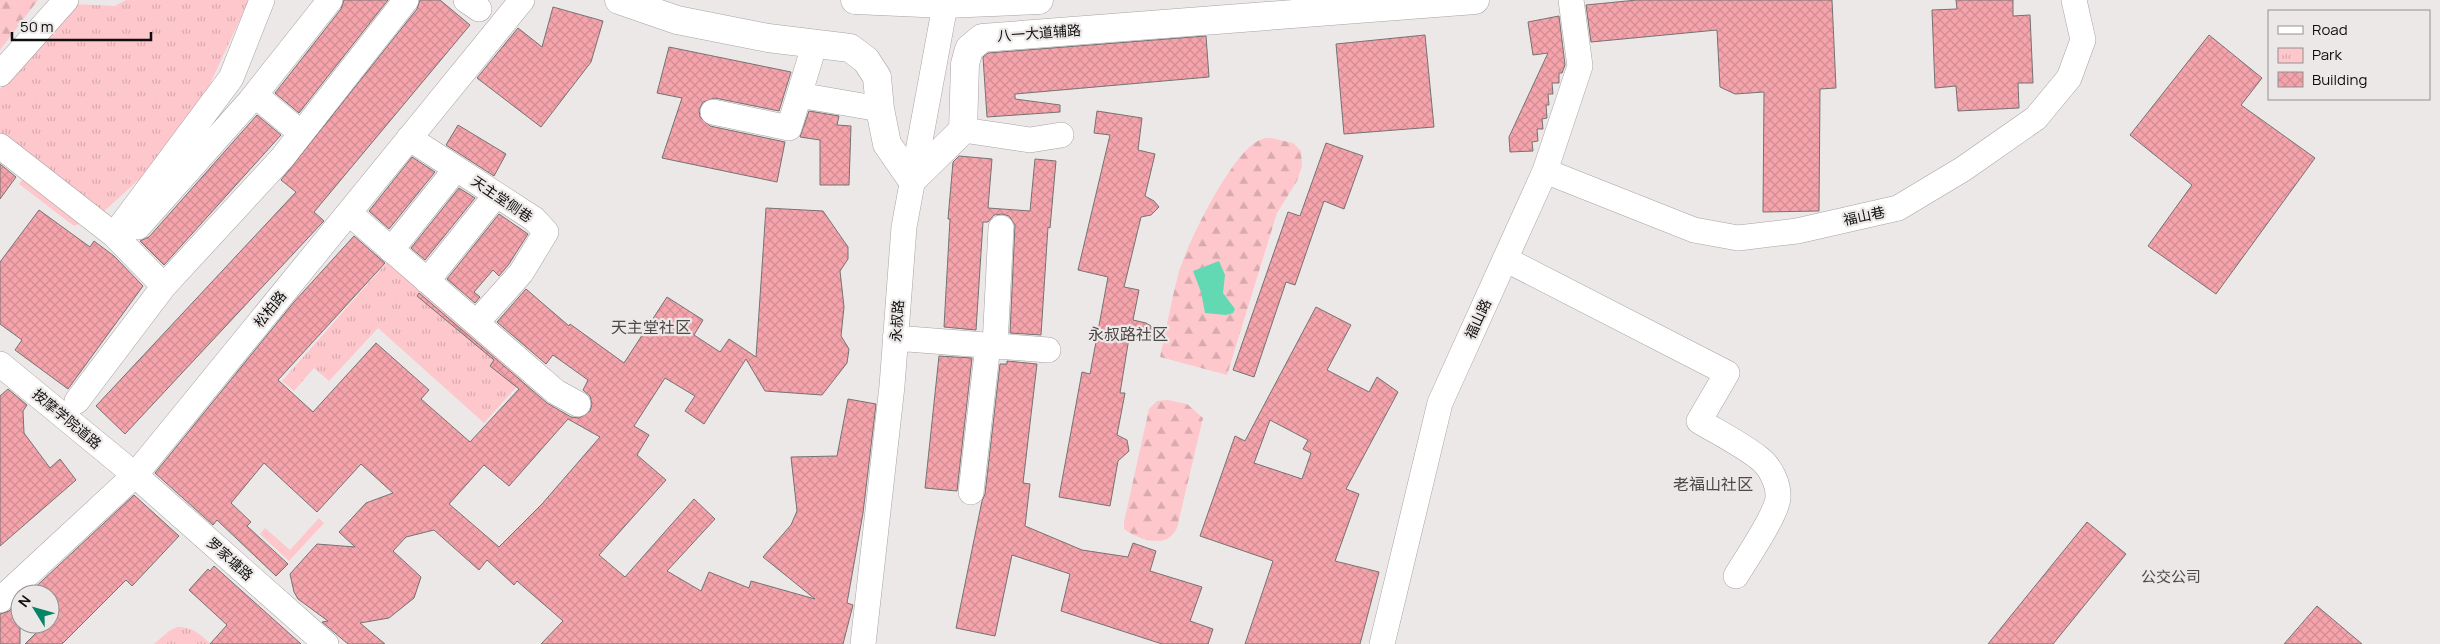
<svg xmlns="http://www.w3.org/2000/svg" width="2440" height="644" viewBox="0 0 2440 644" font-family="Manrope,'Noto Sans SC',sans-serif">
<style>
.green{fill:#fdc7cc}
.forest{fill:url(#forest-firs)}
.park{fill:url(#park-tufts)}
.water{fill:#63d9b3}
.building{fill:url(#building-cross-hatch);stroke:#767272;fill-rule:evenodd}
.lines{fill:none;stroke-linecap:round;stroke-linejoin:round}
.minor-casing{stroke:#a7a2a3;stroke-width:26}
.major-casing{stroke:#a7a2a3;stroke-width:29}
.highway-casing{stroke:#a7a2a3;stroke-width:29}
.minor{stroke:#fff;stroke-width:25}
.major{stroke:#fff;stroke-width:28}
.highway{stroke:#fff;stroke-width:28}
.labels{text-anchor:middle;stroke-width:4.5;stroke-linejoin:round;paint-order:stroke}
.street-label{font-size:14px;fill:#0f0d0d;stroke:#ede8e8}
.neighbourhood-label{font-size:15px;fill:#4d4949;stroke:#ede8e8}
.quarter-label{font-size:16px;fill:#4d4949;stroke:#ede8e8}
</style>
<defs>
<pattern id="forest-firs" width="22" height="20" patternUnits="userSpaceOnUse" patternTransform="scale(1.25)"><rect width="22" height="20" fill="#fdc7cc"/><path d="M5 1l3.5 6h-7zM16 11l3.5 6h-7z" fill="#d8aaae"/></pattern>
<pattern id="park-tufts" width="24" height="20" patternUnits="userSpaceOnUse" patternTransform="scale(1.25)"><rect width="24" height="20" fill="#fdc7cc"/><path d="M3 7l-1-3M5 7V3M7 7l1-3M15 17l-1-3M17 17v-4M19 17l1-3" fill="none" stroke="#d8aaae"/></pattern>
<pattern id="building-cross-hatch" width="8" height="8" patternUnits="userSpaceOnUse" patternTransform="scale(1.25)"><rect width="8" height="8" fill="#f6a4ac"/><path d="M0 0l8 8M0 8l8-8" fill="none" stroke="#d28c93"/></pattern>
</defs>
<rect width="100%" height="100%" fill="#ede8e8"/>
<path class="green" d="M319 518 324 523 289 561 260 534 265 528 290 550Z"/>
<path class="forest" d="M0 0H38L0 50Z
M1271 138 1293 143 1301 151 1302 166 1297 181 1277 213 1227 375 1160 357C1166 330 1171 302 1178 275 1186 246 1232 151 1260 140 1263 138 1268 138 1271 138Z
M1168 400 1187 404 1203 418 1177 528C1167 550 1139 540 1124 529V522L1149 409 1157 401Z"/>
<path class="park" d="M126 0H249L203 99 158 162 100 215 74 226 19 184 31 167 0 144V89L73 4 115 6Z
M388 261 526 376 484 423 378 328 329 381 314 368 294 391 282 381Z
M177 627C193 627 200 634 211 644H154L169 631Z"/>
<path class="water" d="M1219 261 1225 275 1223 293 1235 309 1233 313 1226 315 1205 313 1201 292 1193 271Z"/>
<path class="building" d="M344 0H388L299 113 275 93 341 9Z
M420 0H440L470 25 314 212 324 221 321 224 125 434 96 406 296 192 281 180 417 9Z
M1637 0H1832L1836 88 1820 89 1819 211 1763 212 1764 92 1735 94 1720 87 1717 30 1591 42 1586 5Z
M1956 0H2013V16L2030 15 2033 83H2018L2019 108 1958 111 1956 86 1935 88 1932 10 1957 9Z
M553 7 603 21 591 62 541 127 477 78 518 28 542 47Z
M1559 16 1565 65 1562 73H1559V83H1552L1553 94H1548L1549 105H1546L1547 118 1542 119 1543 129H1537L1538 141 1532 142 1533 151 1510 152 1509 137 1548 53 1533 55 1528 22Z
M1425 35 1434 127 1344 134 1336 44Z
M2209 35 2262 78 2241 105 2315 158 2216 294 2148 246 2192 185 2130 135Z
M1206 36 1209 77 1015 94V99L1060 105V112L987 117 983 57 988 53Z
M669 47 791 72 779 111 715 98 703 102 699 110 700 117 710 126 785 142 777 182 662 158 682 98 657 93Z
M809 111 839 116 837 125 851 126 849 185H820V140L800 137Z
M1097 111 1142 118 1138 150 1155 154 1145 196 1154 201 1159 207 1151 215 1141 217 1124 287 1139 290 1133 320 1146 323 1151 326V334L1149 339 1144 341 1129 338 1120 393H1125L1117 435 1127 440 1129 451 1118 461 1110 506 1059 497 1082 372 1090 374 1108 277 1078 270 1110 135 1094 133Z
M257 115 281 135 164 265 140 241 149 237Z
M458 125 506 154 494 176 446 145Z
M1326 143 1363 156 1344 209 1324 201 1295 285 1286 282 1254 377 1233 370 1288 212 1300 216Z
M959 156 992 159 988 208 1030 211 1035 159 1056 161 1050 228 1048 227 1041 335 1010 333 1015 225 1009 216 1002 214 994 215 988 222H983L976 330 944 327 950 219H948L953 162Z
M412 157 435 172 389 229 369 211Z
M0 164 16 177 0 199Z
M459 188 475 198 425 260 411 248Z
M766 208 823 211 848 247V259L840 271 844 307 841 336 849 349 847 363 822 395 765 391 746 359 704 424 685 411 695 396 665 378 634 426 649 435 637 455 666 480 599 555 625 577 694 499 715 519 667 571 701 591 709 572 749 588 751 581 815 599 763 557 791 525 797 511 791 457 837 456 848 399 876 404 863 513 847 603 853 605 843 644H541L563 621 517 581 514 585 487 560 479 570 434 530 406 537 393 551 421 577 414 598 389 618 360 623 385 644H348L322 622 328 621 298 599 294 592 290 574 317 544 355 547 339 532 366 503 393 493 361 464 317 512 264 463 231 503 251 522 247 526 288 564 276 576 217 520 213 525 155 473 294 302 354 236 385 263 278 380 313 412 376 343 429 390 421 399 470 442 519 389 490 366 494 360 417 296 419 293 547 403 571 417 579 418 590 411 592 404 590 396 583 390 588 380 553 355 546 364 497 322 526 289 569 326 570 324 624 363 667 297 703 320 694 335 720 352 729 339 756 357ZM568 419 600 437 542 504 499 547 449 504 484 465 509 486Z
M39 210 90 247 94 241 114 256 143 286 68 389 15 350 22 340 0 324V262Z
M499 214 528 234 509 264 499 276 493 270 474 292 480 297 475 303 447 279Z
M1316 307 1351 325 1327 370 1369 392 1377 377 1398 392 1346 489 1359 494 1335 561 1379 572 1360 644H1245L1273 561 1200 536 1235 436 1245 441ZM1270 420 1308 440 1303 449 1311 453 1302 479 1254 463Z
M939 356 972 358 957 491 925 488Z
M1007 361 1037 364 1023 483 1030 484 1025 526 1082 550 1128 557 1133 543 1156 551 1150 571 1202 587 1190 621 1213 629 1208 644H1162L1061 611 1070 574 1012 555 995 636 956 628 982 501 985 494 1000 364H1007Z
M8 389 27 405 23 411 24 433 50 468 60 459 76 480 0 546V396Z
M134 495 179 536 132 586 126 580 62 644H25L45 624H50V594H28Z
M2087 522 2126 554 2053 644H1988Z
M214 566 301 644H210L227 625 189 590 208 569 210 571Z
M20 601V644H0V614L9 611Z
M2317 606 2362 644H2284Z"/>
<g class="lines">
<defs>
<path id="minor" d="M466 0 479 9
M0 74 66 0
M255 95 301 133
M799 95 880 109
M713 112 789 128 815 43
M963 130 1030 140 1061 135
M409 138 534 219 546 232 521 273 476 323
M0 146 114 235 231 78 262 0
M1545 171 1694 230 1738 238 1797 231 1898 208 1963 169 2036 118 2069 78 2083 40 2074 0
M349 213 556 392 578 404
M138 227 250 101 330 0
M114 235 164 286
M391 250 456 169
M1505 259 1727 373 1699 421C1719 433 1741 444 1759 458 1770 466 1779 484 1778 498 1776 516 1746 559 1736 576
M427 281 496 195
M895 338 1048 350
M995 346 1001 228
M0 364 135 475 326 644
M77 401 164 286 282 158 406 0
M971 492 988 345
M0 600 135 475 522 0
M863 644 892 386 904 227 946 0
M1382 644 1440 403 1545 171 1580 66 1571 0"/>
<path id="major" d="M619 0 677 20 768 38 850 48 866 60 877 77 880 109 887 144 912 180 963 130 965 64 969 49 982 38 1475 0"/>
<path id="highway" d="M855 0 945 4 1039 0"/>
</defs>
<use href="#minor" class="minor-casing"/>
<use href="#major" class="major-casing"/>
<use href="#highway" class="highway-casing"/>
<use href="#minor" class="minor"/>
<use href="#major" class="major"/>
<use href="#highway" class="highway"/>
</g>
<g class="labels">
<g class="street-label">
<text transform="translate(1039 33) rotate(-4)" y="5">八一大道辅路</text>
<text transform="translate(502 199) rotate(34)" y="5">天主堂侧巷</text>
<text transform="translate(1864 216) rotate(-12)" y="5">福山巷</text>
<text transform="translate(270 309) rotate(-51)" y="5">松柏路</text>
<text transform="translate(1478 319) rotate(-65)" y="5">福山路</text>
<text transform="translate(897 321) rotate(-86)" y="5">永叔路</text>
<text transform="translate(67 419) rotate(40)" y="5">按摩学院道路</text>
<text transform="translate(230 559) rotate(42)" y="5">罗家塘路</text>
</g>
<g class="neighbourhood-label">
<text x="2171" y="582">公交公司</text>
</g>
<g class="quarter-label">
<text x="651" y="333">天主堂社区</text>
<text x="1128" y="340">永叔路社区</text>
<text x="1713" y="490">老福山社区</text>
</g>
</g>
<rect x="2268" y="10" width="162" height="90" fill="#ede8e8" stroke="#949090"/>
<rect x="2278" y="26" width="25" height="8" fill="#ffffff" stroke="#949090"/>
<text x="2312" y="35" font-size="15" fill="#0f0d0d">Road</text>
<rect x="2278" y="48" width="25" height="15" fill="url(#park-tufts)" stroke="#949090"/>
<text x="2312" y="60" font-size="15" fill="#0f0d0d">Park</text>
<rect x="2278" y="72" width="25" height="15" fill="url(#building-cross-hatch)" stroke="#949090"/>
<text x="2312" y="85" font-size="15" fill="#0f0d0d">Building</text>
<g transform="translate(35 609) rotate(307)"><circle r="24" fill="#ede8e8" stroke="#949090"/>
<path d="M0-4L9 19L0 12L-9 19Z" fill="#058466"/>
<text y="-8" font-size="14" font-weight="bold" text-anchor="middle" fill="#0f0d0d">N</text>
</g>
<path d="M12 32v8h139v-8" fill="none" stroke="#0f0d0d" stroke-width="2.5"/>
<text x="20" y="32" font-size="15" fill="#0f0d0d" stroke="#ede8e8" stroke-width="4" paint-order="stroke">50 m</text>
</svg>
